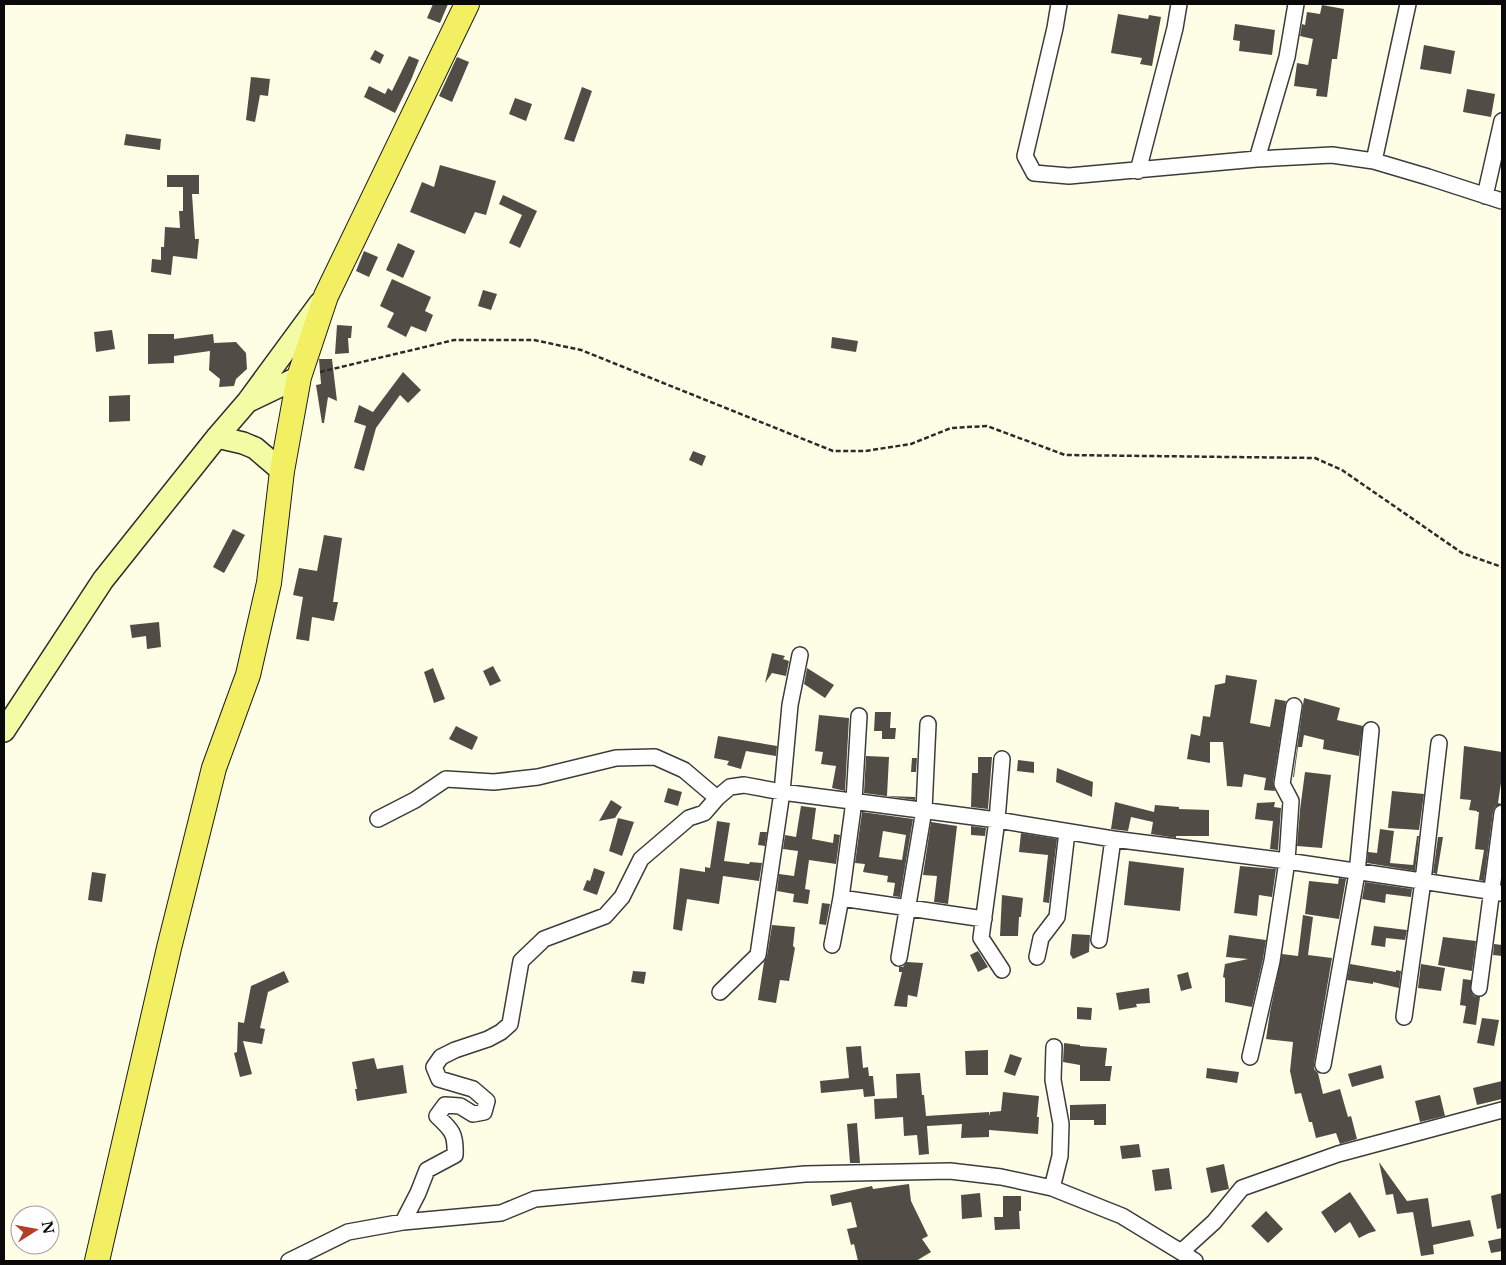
<svg xmlns="http://www.w3.org/2000/svg" width="1506" height="1265" viewBox="0 0 1506 1265" font-family="'Libre Baskerville',serif">
<style>
.building{fill:#514d46;fill-rule:evenodd}
.lines{fill:none;stroke-linecap:round;stroke-linejoin:round}
.street-casing{stroke:#3c3c3c;stroke-width:18}
.secondary-casing{stroke:#2b2b2b;stroke-width:24}
.primary-casing{stroke:#1a1a1a;stroke-width:26}
.path{stroke:#2b2b2b;stroke-width:2.5;stroke-dasharray:5 2.5;stroke-linecap:butt}
.street{stroke:#fff;stroke-width:15}
.secondary{stroke:#f3fca4;stroke-width:21}
.primary{stroke:#f3ef62;stroke-width:24}
</style>
<rect width="100%" height="100%" fill="#fefee7"/>
<path class="building" d="M433 4H448L440 23 427 18Z
M1322 5 1344 9 1337 59H1332L1327 97 1316 96 1317 89 1294 86 1297 63 1308 65 1313 39 1300 36 1302 24 1305 25 1307 12 1320 14Z
M1118 14 1148 19 1149 15 1161 17 1152 66 1140 64 1142 58 1111 53Z
M1235 24 1275 30 1272 55 1239 51 1240 41 1233 40Z
M1424 45 1455 51 1451 74 1420 69Z
M375 50 384 55 380 64 370 59Z
M409 56 419 60 411 80 395 113 364 97 369 86 385 94 388 88 392 91Z
M457 57 469 62 452 102 439 96Z
M251 77 270 79 268 96 260 95 255 122 246 120Z
M582 87 592 91 574 142 564 139Z
M1467 89 1495 94 1491 117 1463 112Z
M515 98 532 104 526 121 509 114Z
M126 134 161 139 160 150 124 145Z
M440 165 496 181 486 215 475 212 465 234 410 212 422 182 434 187Z
M167 175H199V194H192L195 239H199L197 259 173 256 171 275 151 272 152 259 161 260V247H164L165 227 180 228 179 211H183V187H167Z
M503 195 537 211 520 248 509 243 522 215 499 204Z
M398 243 415 251 403 278 386 270Z
M364 251 378 257 369 277 356 271Z
M392 279 431 297 425 311 433 315 426 332 411 326 406 337 387 327 394 313 380 306Z
M483 290 497 294 491 310 478 306Z
M337 325 352 326 351 338H348L349 353 335 354Z
M112 330 115 349 96 352 94 332Z
M148 334H174V339L213 334 214 343 236 342 246 353 247 369 236 379 234 386 219 387 220 379 209 370 210 351 174 356V363L148 364Z
M832 337 858 341 856 352 831 348Z
M319 359H332L337 401 328 397 324 423H322L316 385 321 384Z
M403 372 421 390 408 403 400 395 376 428 364 471 354 468 366 426 354 422 359 405 373 412Z
M130 395V421L109 422V396Z
M693 451 706 456 702 466 689 460Z
M233 529 245 535 224 573 213 567Z
M324 535 342 538 333 602H338L334 621 312 617 309 641 296 639 303 597 293 595 299 568 317 571Z
M159 622 161 647 147 649 146 636 132 638 130 625Z
M772 653 785 656 783 659 789 661 786 676 772 673 765 683Z
M493 666 501 681 490 686 483 671Z
M433 668 445 699 434 703 424 672Z
M807 668 834 685 825 698 804 684Z
M1226 675 1257 680 1250 723 1270 727 1275 699 1286 701 1273 783 1275 791 1264 790 1266 778 1244 774 1242 787 1227 786 1223 742H1210V763L1187 759 1191 734 1200 736 1203 716 1210 717 1215 685 1225 683Z
M1304 698 1340 708 1337 720 1363 726 1359 756 1323 749 1324 740 1304 735 1302 747H1298L1294 777H1293Z
M875 712H891L890 728H896L895 739H882V731H874Z
M819 715 849 718 845 791 832 788 836 766 821 764 823 752 815 751Z
M456 726 478 737 472 750 449 739Z
M718 736 777 746 776 756 746 751 741 769 727 765 729 761 714 758Z
M1464 746 1502 752V776L1498 803 1502 804 1495 807 1493 812 1484 881 1479 880 1484 850 1475 849 1479 812H1477V811L1469 810 1471 800 1460 799Z
M866 756 889 757 887 796 915 797V800L864 793Z
M978 757H992L988 809 971 807 972 773H978Z
M912 758H917L916 772H911Z
M1018 760 1034 762V773L1017 771Z
M1057 768 1093 782 1092 797 1056 782Z
M1305 772 1331 775 1322 848 1297 846 1300 810Z
M668 788 682 792 678 806 664 802Z
M1392 791 1424 794 1419 830 1388 828Z
M611 800 622 807 615 818 599 821Z
M1115 802 1154 812 1155 805 1179 807V809L1209 810V836H1176V838L1151 834 1153 822 1131 817 1128 831 1111 829Z
M1275 802 1274 807 1281 808 1278 850 1270 849 1273 821 1255 819 1257 803Z
M801 806 816 808 812 839 833 843 834 834 840 835 836 864 809 860 805 889 810 890 808 904 793 902 794 894 777 891 779 874 794 876 798 851 783 849 785 835 796 837Z
M862 812 913 819 900 897 893 896 895 883 887 882 888 876 863 872 865 864 855 863ZM883 831 906 835 902 860 879 857Z
M618 818 634 822 622 856 609 851Z
M717 821 730 823 724 861 749 864 750 862 762 863 759 881 723 876 719 904 687 899 682 931 673 929 680 868 705 872V867L710 868Z
M931 822 957 826 948 904 934 902 937 876 923 875Z
M971 826 986 828 985 836 971 835Z
M1380 829 1394 831 1390 863 1413 865 1417 836H1419L1415 871 1367 863 1368 852 1377 853Z
M760 832H767L765 846 758 845Z
M1021 833 1057 839 1049 903 1043 902 1048 855 1019 852Z
M1438 837H1443L1437 874 1433 873Z
M1129 861 1184 868 1180 911 1124 905Z
M1240 866 1276 869 1272 897 1259 895 1257 916 1234 913Z
M594 868 605 872 597 895 583 890 587 880 590 881Z
M92 872 106 874 102 902 88 900Z
M1339 878 1346 879 1339 919 1305 914 1309 881 1338 884Z
M1365 882 1412 889 1411 897 1386 894 1385 903 1362 899Z
M1002 895 1023 898 1021 917H1019L1018 936H1000Z
M822 903 830 904 826 925 819 924Z
M1303 915 1313 917 1308 955 1332 958 1314 1064V1069L1318 1073 1323 1094 1340 1089 1348 1117 1351 1116 1357 1139 1340 1144 1336 1133 1316 1138 1312 1122H1309L1301 1093 1295 1094 1290 1071 1293 1042 1266 1039 1270 1012 1282 954 1298 956Z
M772 925 795 927 793 946 795 948 789 981 780 980 776 1003 758 1000 764 962 767 956Z
M1374 926 1407 930 1405 940 1386 938 1385 947 1371 945Z
M1072 934 1090 935 1089 952 1073 959 1070 954Z
M1229 935 1266 940 1263 959 1252 1007 1225 1002V978L1223 977 1225 964 1248 959 1226 957Z
M1443 937 1476 941 1472 971 1438 965Z
M1494 944 1502 945V956L1493 955Z
M978 951 988 967 978 972 970 955Z
M907 962 923 963 917 997 908 995 907 1007 894 1006 902 972H899V967H903Z
M1350 964 1396 972V970L1401 971 1399 988 1373 982V984L1347 980Z
M1421 964 1445 968 1441 991 1418 988Z
M284 971 289 982 268 992 260 1028 265 1029 262 1044 243 1041 252 1074 240 1077 234 1053 237 1052 238 1022 244 1023 251 986Z
M633 971 646 972 644 984 631 982Z
M1188 972 1192 988 1181 991 1177 975Z
M1463 979 1471 980V992L1474 996 1480 997 1476 1025 1463 1023 1466 1006 1460 1005Z
M1149 988 1150 1003 1136 1004 1137 1007 1119 1010 1116 993Z
M1077 1007 1092 1008 1091 1020 1077 1019Z
M1482 1018 1499 1020 1494 1046 1477 1043Z
M1064 1043 1080 1045V1046L1107 1048 1105 1066H1112L1110 1081H1080V1065L1063 1062Z
M861 1046 863 1068 868 1067 869 1076H873L875 1096 864 1097 863 1089 821 1093 820 1081 849 1078 846 1047Z
M988 1050V1075H966L965 1051Z
M1010 1054 1022 1058 1015 1076 1004 1072Z
M374 1058 377 1069 403 1065 407 1093 357 1101 355 1089H357L352 1062Z
M1381 1065 1384 1078 1352 1087 1348 1074Z
M1207 1068 1239 1072 1237 1083 1206 1078Z
M920 1073 922 1095H924L926 1116 989 1112V1116L990 1112 1001 1111 1003 1092 1039 1096 1037 1117H1039L1038 1134 989 1130V1137L961 1138 962 1124 927 1126 929 1154 919 1155 917 1135 904 1136 903 1117 875 1119 874 1099 897 1098 896 1074Z
M1502 1081V1099L1477 1105 1473 1088Z
M1440 1095 1445 1116 1420 1122 1415 1101Z
M1106 1104V1125H1094V1120H1070V1105Z
M857 1123 860 1163H850L847 1124Z
M1139 1144 1141 1157 1122 1159 1120 1146Z
M1379 1162 1407 1201 1428 1198 1432 1227 1470 1220 1474 1236 1433 1245 1434 1254 1421 1256 1413 1212 1397 1214 1393 1194 1386 1195Z
M1224 1164 1229 1189 1211 1193 1206 1168Z
M1169 1168 1172 1189 1155 1191 1152 1170Z
M909 1184 911 1201 928 1236 922 1239 931 1252 916 1261H858L854 1244 851 1245 847 1229 857 1227 851 1202 832 1206 830 1195 872 1186 873 1189Z
M1350 1192 1376 1231 1369 1233 1359 1238 1350 1222 1335 1233 1321 1212Z
M980 1193 982 1217 962 1219 961 1195Z
M1502 1193V1228L1497 1229 1491 1196Z
M1003 1196H1021V1211H1019L1020 1229 995 1230 994 1217H1003Z
M1266 1211 1283 1229 1268 1243 1251 1226Z
M1502 1238V1251L1491 1253 1488 1241Z"/>
<g class="lines">
<defs>
<path id="street" d="M1059 4 1055 28 1025 156 1034 173 1069 176 1257 159 1332 155 1374 161 1428 177 1502 201
M1257 159 1287 57 1296 4
M1374 161 1408 4
M1138 171 1175 28 1179 4
M1485 196 1502 121
M378 819 415 800 446 779 494 782 538 777 616 758 655 757 684 770 717 798
M841 898 984 919
M1099 940 1113 839
M832 945 841 898 854 801 859 716
M1037 957 1041 938 1057 917 1067 832
M899 958 924 810 928 724
M1002 970 981 938 997 820 1002 759
M1479 988 1502 813
M720 992 758 955 782 792 790 705 800 655
M1404 1017 1423 881 1439 743
M1250 1057 1272 961 1287 861 1291 801 1282 784 1294 706
M1323 1065 1357 873 1371 730
M1052 1188 1060 1156 1061 1124 1053 1080 1054 1047
M403 1222 418 1193 427 1170 455 1155C456 1134 452 1130 437 1116L445 1105 460 1106 473 1114 484 1112 487 1101 473 1089 439 1079 434 1067 441 1057 455 1050 488 1039 501 1032 510 1024 521 961 544 939 605 916 622 897 641 859 689 818 704 813 717 798 730 787 744 785 782 792 997 820 1113 839 1287 861 1502 893
M1181 1252 1195 1261
M289 1261 348 1232 403 1222 501 1213 535 1199 805 1174 950 1171 1001 1177 1052 1188 1122 1216 1181 1252 1214 1222 1242 1188 1338 1154 1502 1110"/>
<path id="secondary" d="M251 400 299 377
M217 437 243 443 255 448 282 471
M4 731 103 580 217 437 248 401 320 303"/>
<path id="primary" d="M97 1261 169 948 214 768 248 675 269 583 282 471 299 377 326 296 467 4"/>
</defs>
<use href="#street" class="street-casing"/>
<use href="#secondary" class="secondary-casing"/>
<use href="#primary" class="primary-casing"/>
<path class="path" d="M320 372 454 340H534L581 350 833 451H865L911 444 951 428 987 426 1065 455 1315 458 1342 470 1462 553 1502 567"/>
<use href="#street" class="street"/>
<use href="#secondary" class="secondary"/>
<use href="#primary" class="primary"/>
</g>
<rect width="1506" height="1265" fill="none" stroke="#090909" stroke-width="10"/>
<g transform="translate(35 1230) rotate(79)"><circle r="24" fill="#ffffff" stroke="#9d9d9d"/>
<path d="M0-4L9 19L0 12L-9 19Z" fill="#b23f28"/>
<text y="-8" font-size="14" font-weight="bold" text-anchor="middle" fill="#090909">N</text>
</g>
</svg>
